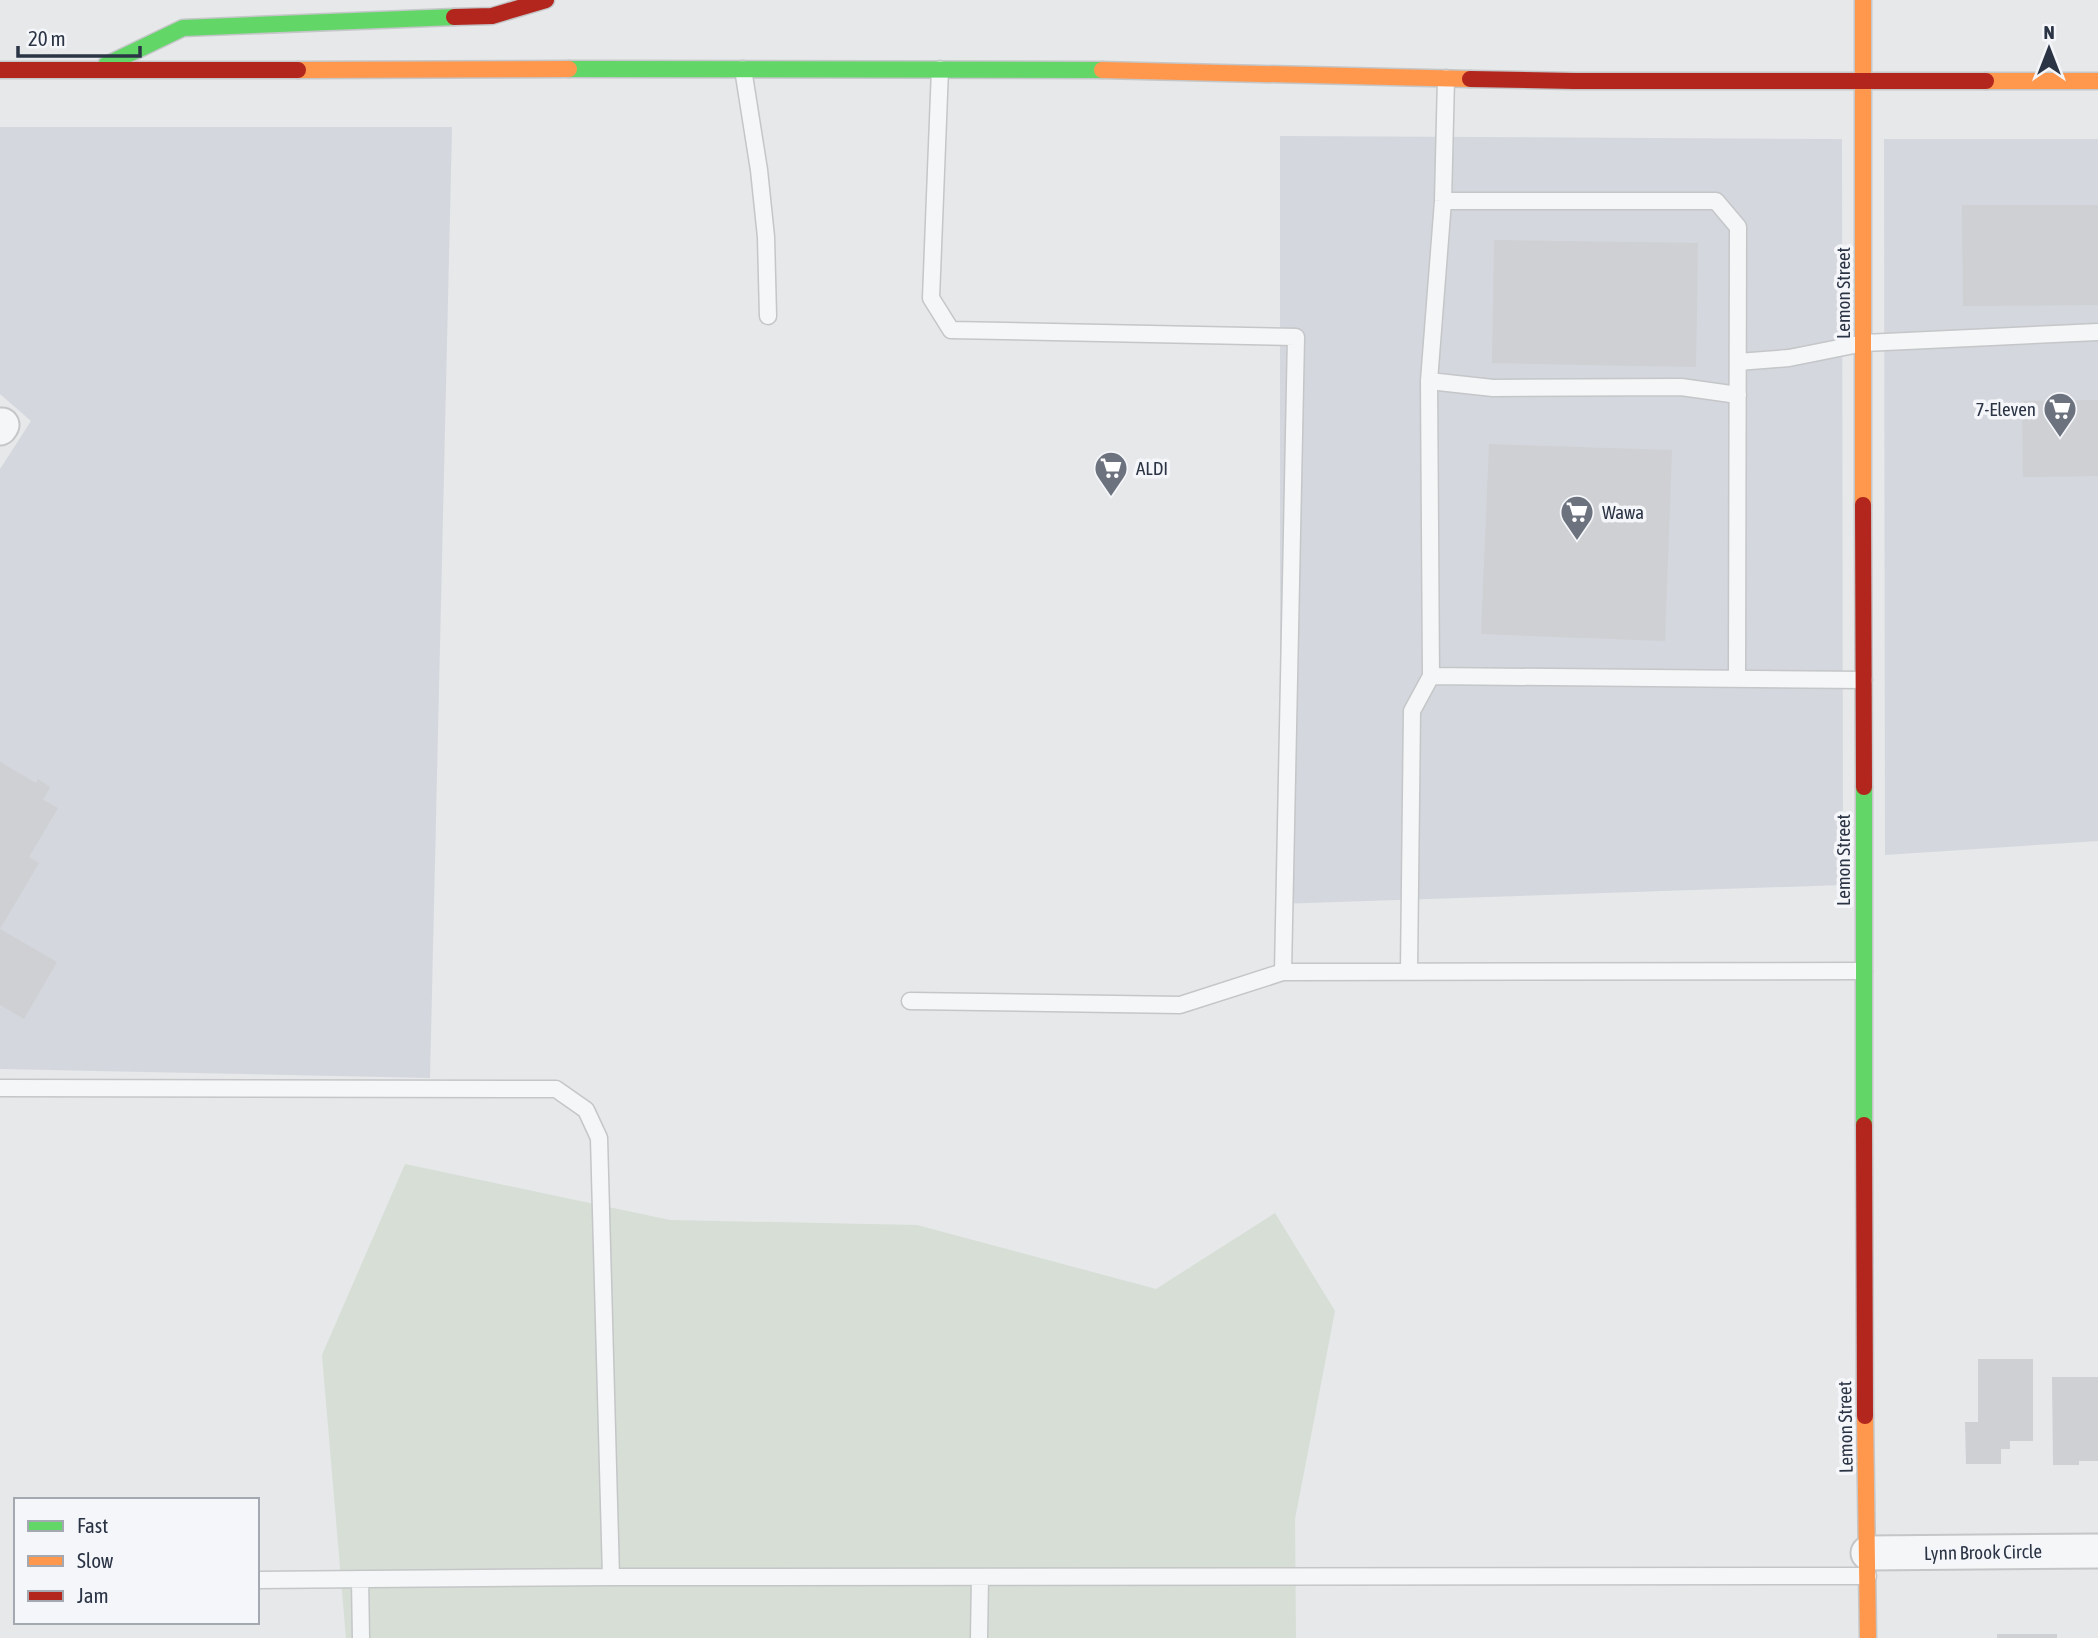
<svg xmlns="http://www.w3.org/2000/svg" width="2098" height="1638" viewBox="0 0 2098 1638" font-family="'Asap Condensed',sans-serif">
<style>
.built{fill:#d4d7dd}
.green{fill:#d6ded6}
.building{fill:#ced0d3}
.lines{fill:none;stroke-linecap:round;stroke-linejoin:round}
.lane-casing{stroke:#c4c6c8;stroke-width:19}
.street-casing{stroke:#c4c6c8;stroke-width:37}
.fast-casing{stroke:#c4c6c8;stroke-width:19}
.slow-casing{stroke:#c4c6c8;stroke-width:19}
.jam-casing{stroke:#c4c6c8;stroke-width:19}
.lane{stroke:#f5f6f7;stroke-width:16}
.street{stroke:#f5f6f7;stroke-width:33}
.fast{stroke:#63d668;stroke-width:16}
.slow{stroke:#ff974d;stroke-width:16}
.jam{stroke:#b3261e;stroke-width:16}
.labels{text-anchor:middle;stroke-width:7;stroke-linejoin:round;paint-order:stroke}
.street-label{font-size:19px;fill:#2b3445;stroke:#f4f6f9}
.poi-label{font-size:19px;fill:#2b3445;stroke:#f4f6f9;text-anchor:start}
</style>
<rect width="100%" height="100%" fill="#e6e8ea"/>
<path class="built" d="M0 127H452L430 1078 0 1069V469L31 421 0 394Z
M1280 136 1842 139 1843 885 1277 904 1280 853Z
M1884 139H2098V841L1885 855Z"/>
<path class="green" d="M405 1164 670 1220 917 1225 1156 1289 1275 1213 1335 1311 1295 1519 1296 1638H346L322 1355Z"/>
<path class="building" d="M1962 205H2098V305L1963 306Z
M1494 240 1698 243 1696 367 1492 363Z
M2098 400V476L2023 477 2022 401Z
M1489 444 1672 450 1665 641 1481 634Z
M0 762 36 783 38 779 50 787 43 800 58 808 29 857 39 863 0 929Z
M0 929 57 962 24 1019 0 1005Z
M1978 1359H2033V1441H2010V1449H2001V1464H1966L1965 1422H1978Z
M2052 1377H2098V1461H2079V1465H2053Z
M1997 1634H2057V1638H1997Z"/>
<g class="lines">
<defs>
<path id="lane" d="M743 69 759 170 766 237 768 316
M940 69 931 298 951 330 1296 337 1283 972
M1446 78 1443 201 1429 381 1431 676 1864 680
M1443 201H1716L1738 227 1737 679
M1738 362 1789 358 1864 343 2098 332
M1429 381 1493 388 1681 387 1738 395
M1409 971 1412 711 1431 676
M910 1001 1180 1005 1283 972 1864 971
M0 1088 556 1089 586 1110 599 1138 611 1577 257 1580
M611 1577 1868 1576
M360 1579 361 1638
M979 1638 980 1577"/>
<path id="street" d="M0 428 2 425
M1868 1553 2098 1551"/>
<path id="fast" d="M106 65 183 28 454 17
M569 69 1102 70
M1864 787V1125"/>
<path id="slow" d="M1863 0V505
M298 70 569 69
M1102 70 1470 79
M1986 81H2098
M1865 1416 1868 1638"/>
<path id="jam" d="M454 17 492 16 546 0
M0 70H298
M1470 79 1574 81H1986
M1863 505 1864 787
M1864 1125 1865 1416"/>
</defs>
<use href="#lane" class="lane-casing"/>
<use href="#street" class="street-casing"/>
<use href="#fast" class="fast-casing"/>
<use href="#slow" class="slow-casing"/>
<use href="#jam" class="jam-casing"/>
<use href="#lane" class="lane"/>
<use href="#street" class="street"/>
<use href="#fast" class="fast"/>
<use href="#slow" class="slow"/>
<use href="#jam" class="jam"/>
</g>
<defs>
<symbol id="supermarket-pin" viewBox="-11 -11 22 30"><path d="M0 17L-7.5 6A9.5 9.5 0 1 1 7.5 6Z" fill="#6c737f" stroke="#f4f6f9"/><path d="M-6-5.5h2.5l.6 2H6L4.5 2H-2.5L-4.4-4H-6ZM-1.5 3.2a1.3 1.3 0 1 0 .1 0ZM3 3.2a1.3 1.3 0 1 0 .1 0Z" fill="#fff"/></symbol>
</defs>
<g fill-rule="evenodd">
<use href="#supermarket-pin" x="2041" y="390" width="38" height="52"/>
<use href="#supermarket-pin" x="1092" y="449" width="38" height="52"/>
<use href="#supermarket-pin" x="1558" y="493" width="38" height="52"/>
</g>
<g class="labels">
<g class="street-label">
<text transform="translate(1843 293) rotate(-90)" y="7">Lemon Street</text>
<text transform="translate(1843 860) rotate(-90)" y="7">Lemon Street</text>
<text transform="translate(1845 1427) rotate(-91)" y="7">Lemon Street</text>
<text transform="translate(1983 1552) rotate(-1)" y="7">Lynn Brook Circle</text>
</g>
<g class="poi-label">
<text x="2036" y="416" text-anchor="end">7-Eleven</text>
<text x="1136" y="475">ALDI</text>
<text x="1602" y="519">Wawa</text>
</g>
</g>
<rect x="14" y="1498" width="245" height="126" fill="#f4f6f9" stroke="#a4a8b1" stroke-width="2"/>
<rect x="28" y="1521" width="35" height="10" fill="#63d668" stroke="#a4a8b1" stroke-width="2"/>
<text x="77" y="1533" font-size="21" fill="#2b3445">Fast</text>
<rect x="28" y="1556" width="35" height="10" fill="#ff974d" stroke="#a4a8b1" stroke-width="2"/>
<text x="77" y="1568" font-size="21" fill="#2b3445">Slow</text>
<rect x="28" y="1591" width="35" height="10" fill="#b3261e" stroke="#a4a8b1" stroke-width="2"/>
<text x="77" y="1603" font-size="21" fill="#2b3445">Jam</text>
<g transform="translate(2049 49)" stroke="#f4f6f9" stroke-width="5" paint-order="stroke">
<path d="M0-5L12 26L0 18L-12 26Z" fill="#2b3445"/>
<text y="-10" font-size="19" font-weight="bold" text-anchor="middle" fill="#2b3445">N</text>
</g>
<path d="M18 46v10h122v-10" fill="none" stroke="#2b3445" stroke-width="3.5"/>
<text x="28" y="46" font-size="21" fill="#2b3445" stroke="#f4f6f9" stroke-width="5" paint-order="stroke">20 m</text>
</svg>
